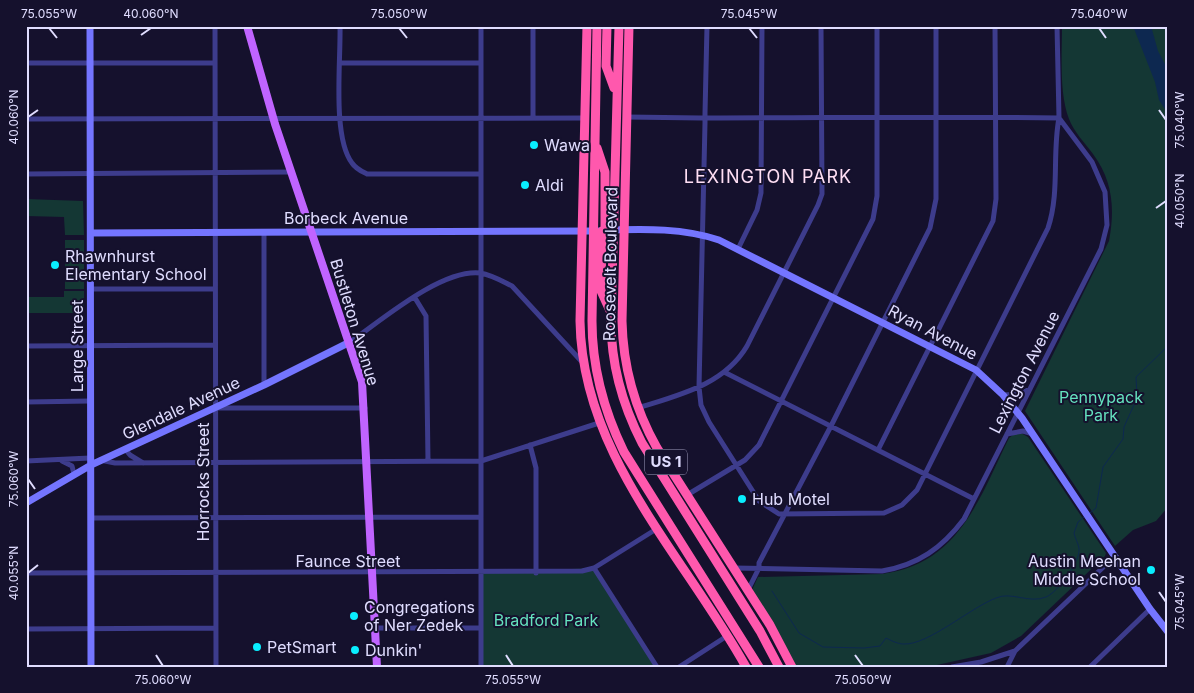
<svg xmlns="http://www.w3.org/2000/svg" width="1194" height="693" viewBox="0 0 1194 693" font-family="Inter,sans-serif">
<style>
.green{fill:#143734}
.water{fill:#0d2850}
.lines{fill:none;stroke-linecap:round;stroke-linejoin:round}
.stream{stroke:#0d2850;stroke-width:1}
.street{stroke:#3d3c8c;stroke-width:5}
.secondary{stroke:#7475ff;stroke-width:7}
.primary{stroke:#c064ff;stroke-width:8}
.highway{stroke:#ff58ad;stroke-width:9}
.ticks{fill:none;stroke:#e0ddff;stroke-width:2}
.poi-dot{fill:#09eeff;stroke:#15112d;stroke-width:2}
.labels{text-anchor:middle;stroke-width:4;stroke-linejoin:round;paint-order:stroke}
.shield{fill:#15112d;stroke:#a3a0c0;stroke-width:1}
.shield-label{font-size:15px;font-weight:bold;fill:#e0ddff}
.poi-label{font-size:16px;fill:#e0ddff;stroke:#15112d;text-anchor:start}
.street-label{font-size:16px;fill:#e0ddff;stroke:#15112d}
.park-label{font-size:16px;fill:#65e3bf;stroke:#15112d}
.neighbourhood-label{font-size:18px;letter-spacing:1px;fill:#ffdff4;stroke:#15112d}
.neatline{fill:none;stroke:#e0ddff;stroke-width:2}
.ticks-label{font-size:12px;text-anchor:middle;fill:#e0ddff}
</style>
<rect width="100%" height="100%" fill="#15112d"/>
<path class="green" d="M1062 26H1168V507L1156 521 1133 530 1115 546 1025 411 1109 241C1115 209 1113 181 1093 154 1084 142 1074 132 1069 119 1059 93 1062 54 1062 26Z
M26 199 83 201 84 235H65L64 217 26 216Z
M65 240H84V289H65Z
M64 291H84V313H26V297H64Z
M1021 433 1028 437 1106 553 1105 556 1021 636 991 653 928 667H796L776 628 752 590 758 577 882 574C959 564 979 499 1009 438L1014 434Z
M594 568 657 667H481V573Z"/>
<path class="water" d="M1133 26H1151L1158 51 1168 70V114L1159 100 1155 82Z"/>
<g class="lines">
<path class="stream" d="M1090 513 1096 508 1103 467 1123 439 1124 427 1137 398 1136 377 1168 346
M772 591 799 633 823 647 864 648 880 646 886 638C892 641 898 644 904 644 928 645 970 608 996 598 1011 591 1029 604 1046 597 1058 592 1081 561 1079 548 1078 543 1075 538 1074 533L1078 522 1084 517"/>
<path class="street" d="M215 26 216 667
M340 26C341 60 332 137 352 163 356 169 361 171 367 174H481
M481 26V667
M26 63H215
M340 63H481
M627 117 701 118H709C826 118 942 116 1059 118 1052 154 1060 192 1048 228L917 490 902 505 884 513 779 514 759 501 709 422 701 405 699 387 705 123V113L707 26
M533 118V26
M26 119 585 118
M26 174 292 172
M738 249 757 210 761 193 762 26
M91 289H215
M415 298 426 316 428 461
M350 342C382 320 441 269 480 273 492 275 502 281 512 286L583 363
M26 346 215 345
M724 372 974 499
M264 385V232
M1003 395 1020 394 1030 389
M26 402 90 401
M218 408H365
M638 408C679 395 724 385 747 346L818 205 822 194 821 26
M1007 434 1023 431 1033 434
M530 445 536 468V573
M125 449 130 455 143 463
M878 450 993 221 996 199 995 26
M100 460 115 463 481 461 599 423
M26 461 90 458
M62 461 72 466 74 474
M687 495 745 460 759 445 873 219 877 196V26
M91 518 481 517
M594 568 657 667
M734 568 882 571C918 565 942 548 964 519L1101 249 1107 225 1105 192 1092 162 1059 118 1057 26
M26 573 582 571 594 568 658 528
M748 590 759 568V563L831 426 930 228 936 199V26
M376 628H481
M26 629 216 628
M679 667 727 636
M952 667 981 662 1015 651
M1007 667 1015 651 1115 556
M1090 667 1150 609"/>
<path class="secondary" d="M90 26 91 667
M609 230C646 229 683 228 719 240L976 370 1003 395 1022 418 1150 609 1168 632
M91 233 598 231
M26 503 91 465 264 385 350 342"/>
<path class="primary" d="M247 26 275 124 362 382 377 667"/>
<path class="highway" d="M587 26 580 321C582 456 683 554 746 667
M597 26 592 321C592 367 604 411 624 452L759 667
M607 26 606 66 614 88
M619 26 611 321C611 364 622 404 642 443L760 631 779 667
M629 26 622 321C623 366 635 409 657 448L770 625 792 667
M597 148 605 172V230
M602 231 601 291 611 313"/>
</g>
<path class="ticks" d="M49 28 57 38M399 28 407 38M749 28 757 38M1099 28 1106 38M141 35 151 28M1159 110 1166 120M28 117 38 110M1156 208 1166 201M28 479 35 489M28 573 38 565M1159 592 1166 602M156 655 163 666M506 655 513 666M855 655 863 666"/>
<g class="poi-dot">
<circle cx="534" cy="145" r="5"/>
<circle cx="525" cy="185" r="5"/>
<circle cx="55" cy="265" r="5"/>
<circle cx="742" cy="499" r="5"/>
<circle cx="1151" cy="570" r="5"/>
<circle cx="354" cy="616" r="5"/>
<circle cx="257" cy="647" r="5"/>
<circle cx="355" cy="650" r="5"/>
</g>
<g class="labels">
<rect class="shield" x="645" y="449.5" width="42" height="25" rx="4"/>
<g class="shield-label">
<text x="666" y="467">US 1</text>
</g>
<g class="poi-label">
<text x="544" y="151">Wawa</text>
<text x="535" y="191">Aldi</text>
<text x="65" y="262">Rhawnhurst<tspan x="65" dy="18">Elementary School</tspan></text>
<text x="752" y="505">Hub Motel</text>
<text x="1141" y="567" text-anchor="end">Austin Meehan<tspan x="1141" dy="18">Middle School</tspan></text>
<text x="364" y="613">Congregations<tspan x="364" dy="18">of Ner Zedek</tspan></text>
<text x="267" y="653">PetSmart</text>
<text x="365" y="656">Dunkin'</text>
</g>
<g class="street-label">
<text x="346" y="224">Borbeck Avenue</text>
<text transform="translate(610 264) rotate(-89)" y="6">Roosevelt Boulevard</text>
<text transform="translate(355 322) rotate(73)" y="6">Bustleton Avenue</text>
<text transform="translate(933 332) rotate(28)" y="6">Ryan Avenue</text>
<text transform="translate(77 346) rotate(-90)" y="6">Large Street</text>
<text transform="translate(1024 372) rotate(-63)" y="6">Lexington Avenue</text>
<text transform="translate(181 408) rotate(-25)" y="6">Glendale Avenue</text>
<text transform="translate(203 482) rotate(-90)" y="6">Horrocks Street</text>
<text x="348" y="567">Faunce Street</text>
</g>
<g class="park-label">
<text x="1101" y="403">Pennypack<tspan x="1101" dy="18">Park</tspan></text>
<text x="546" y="626">Bradford Park</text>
</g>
<g class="neighbourhood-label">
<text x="768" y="183">LEXINGTON PARK</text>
</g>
</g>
<rect width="1194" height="693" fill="none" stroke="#15112d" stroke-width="55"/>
<rect x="28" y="28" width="1138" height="638" class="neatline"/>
<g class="ticks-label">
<text x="49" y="18">75.055°W</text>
<text x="151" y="18">40.060°N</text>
<text x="399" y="18">75.050°W</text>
<text x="749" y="18">75.045°W</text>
<text x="1099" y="18">75.040°W</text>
<text transform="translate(14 117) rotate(-90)" y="4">40.060°N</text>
<text transform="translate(1180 120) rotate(-90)" y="4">75.040°W</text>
<text transform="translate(1180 201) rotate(-90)" y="4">40.050°N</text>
<text transform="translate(14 479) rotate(-90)" y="4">75.060°W</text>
<text transform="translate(14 573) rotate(-90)" y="4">40.055°N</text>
<text transform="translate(1180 602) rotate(-90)" y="4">75.045°W</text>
<text x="163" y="684">75.060°W</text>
<text x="513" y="684">75.055°W</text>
<text x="863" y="684">75.050°W</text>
</g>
</svg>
